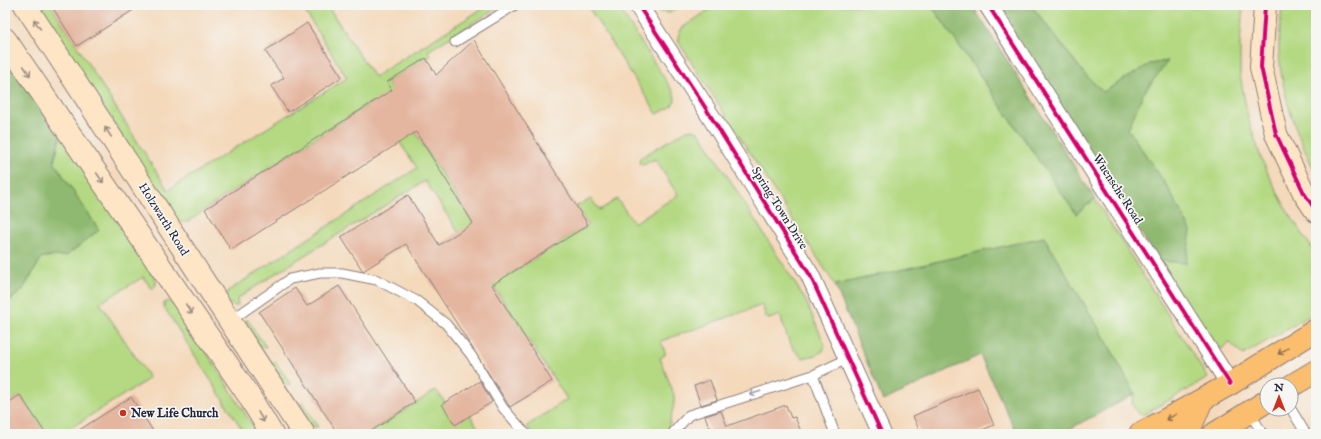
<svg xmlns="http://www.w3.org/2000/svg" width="1321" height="439" viewBox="0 0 1321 439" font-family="'IM FELL English',serif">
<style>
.green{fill:#b4d982;stroke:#6b7e5e}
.forest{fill:#8fb970;stroke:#586e56}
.building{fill:#e4b69f}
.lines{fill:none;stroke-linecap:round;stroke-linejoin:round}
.lane-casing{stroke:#8b7e7b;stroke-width:11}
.street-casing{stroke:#8b7e7b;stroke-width:20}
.secondary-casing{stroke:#8b7e7b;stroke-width:24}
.primary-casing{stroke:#8b7e7b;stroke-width:24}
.lane{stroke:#fff;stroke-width:9}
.street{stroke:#fff;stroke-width:18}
.secondary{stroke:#fde5c5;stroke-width:22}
.primary{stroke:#fbbd6e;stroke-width:22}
.cycleway-casing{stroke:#f6f6f2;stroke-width:6}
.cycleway{stroke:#d6006c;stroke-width:4}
.oneway{stroke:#9a8d87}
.oneway2{stroke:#8e7054}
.oneway3{stroke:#9c9ca7}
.poi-dot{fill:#c8321e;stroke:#f6f6f2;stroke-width:1.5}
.labels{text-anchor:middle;stroke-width:3.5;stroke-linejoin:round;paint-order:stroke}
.street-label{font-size:12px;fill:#22223b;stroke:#f6f6f2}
.poi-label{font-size:12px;font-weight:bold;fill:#22223b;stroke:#f6f6f2;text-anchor:start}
</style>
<rect width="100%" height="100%" fill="#f6f6f2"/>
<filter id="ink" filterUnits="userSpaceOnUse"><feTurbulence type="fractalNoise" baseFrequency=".025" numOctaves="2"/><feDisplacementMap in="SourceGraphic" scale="8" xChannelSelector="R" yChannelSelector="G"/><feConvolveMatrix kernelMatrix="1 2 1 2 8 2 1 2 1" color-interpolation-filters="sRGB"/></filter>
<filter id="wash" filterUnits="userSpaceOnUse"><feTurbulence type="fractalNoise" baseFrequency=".012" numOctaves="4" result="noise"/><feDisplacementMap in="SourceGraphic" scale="16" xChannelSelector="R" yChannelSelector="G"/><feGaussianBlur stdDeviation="0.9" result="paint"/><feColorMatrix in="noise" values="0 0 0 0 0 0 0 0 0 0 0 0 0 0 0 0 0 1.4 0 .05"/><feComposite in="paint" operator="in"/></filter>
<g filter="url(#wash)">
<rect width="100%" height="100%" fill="#f4d9bb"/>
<path class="green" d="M37 5H51L168 190 347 78 301 5H327L374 77 488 5H502L428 51 431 56 387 82 403 108 401 110 507 276 588 225 576 206 591 199 600 210 617 199 634 223 678 195 655 159 643 165 639 163 640 158 687 130 694 129 700 133 805 299 825 345 823 351 816 355 803 358C788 347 786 332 780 315L769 319 766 317 762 305 661 341 665 352V355L660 358 674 395V404L667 434H532L527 426 567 399 425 181 284 268 237 299 238 305 234 306 228 302 225 297 228 291 417 168 372 102 205 209C195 217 188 226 175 220Z
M587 5H617L674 93 675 100 671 107 657 114Z
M655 5H683L669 13 661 12Z
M716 5H931L1076 214 1095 199 1208 378 1143 415 1137 413 1132 403 1135 394 1107 342 1044 237 835 285 679 43 678 36 682 28Z
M1031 5H1243L1240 44V75L1248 118 1261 158 1272 182 1288 212 1316 254V309L1309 316 1243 355 1230 343 1215 353 1159 262 1191 231 1168 188 1128 129 1143 94 1167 61 1150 64 1103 92 1083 72Z
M1282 5H1316V173C1296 135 1278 85 1279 42 1280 29 1281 17 1282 5Z
M61 134 156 280V285L152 289 143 277 100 303 148 376 147 380 61 434H45L20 395 5 405V304L22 291 42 257 66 256 99 230 54 162Z
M168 301 173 303 202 345 258 434H245L164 307V303Z
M247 319 266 347H260L256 345 245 328V324Z
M275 361 291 385H284L271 369 272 364Z
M436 390 445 402 442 404 470 415 482 434H367Z
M302 402 318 427H312L299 412V405Z"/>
<path class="forest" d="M931 5H972L1095 199 1076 214Z
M996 5H1031L1083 72 1103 92 1150 64 1168 61 1143 94 1128 129 1168 188 1191 231 1186 263 1159 261Z
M5 56 61 134 54 162 99 230 66 256 42 257 22 291 5 304Z
M1044 237 1107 342 1135 394 1060 434H1017L980 355 883 401 835 285Z"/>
<g id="blocks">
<path class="building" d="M51 5H141L77 46Z
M307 23 342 77 288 112 271 86 284 78 265 51Z
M474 40 588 225 492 285 552 381 510 407 406 244 363 271 341 237 408 195 439 245 473 223 416 132 231 250 205 209 392 90 387 82 426 58 436 75Z
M339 286 415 402 367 434H338L259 312 295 288 307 306Z
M710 380 717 400 701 405 694 386Z
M480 381 492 402 455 425 442 404Z
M978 388 994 425 973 434H921L913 416Z
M20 395 46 434H5V405Z
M131 397 155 434H73Z
M786 405 791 418 795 417 802 434H710V429L705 416 721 411 727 426Z"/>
</g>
</g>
<g filter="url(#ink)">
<use href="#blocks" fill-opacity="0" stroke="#8b7e7b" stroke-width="1"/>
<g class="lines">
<defs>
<path id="lane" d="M455 42 515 5
M230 321 290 279 320 273H342L377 280 417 301 446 324 471 355 503 408 526 434
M813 375 835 434
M1291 409 1306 434
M1249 412 1263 434
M672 434 689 415 813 375 847 359"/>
<path id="street" d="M638 5 703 104 810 275 882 434
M988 5 1230 384"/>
<path id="secondary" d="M25 5C119 147 209 292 304 434
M1265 5 1261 67 1276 134 1304 193 1316 211
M5 39 249 396 272 434"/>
<path id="primary" d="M1291 386 1316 371
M1140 434 1230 384 1316 330
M1174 434 1192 424 1202 400
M1214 434 1267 401"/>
</defs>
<use href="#lane" class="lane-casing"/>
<use href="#street" class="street-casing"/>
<use href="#secondary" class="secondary-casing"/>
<use href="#primary" class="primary-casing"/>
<use href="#lane" class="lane"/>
<use href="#street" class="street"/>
<use href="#secondary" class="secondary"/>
<use href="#primary" class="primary"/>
<defs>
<path id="cycleway" d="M638 5 703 104 810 275 882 434
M988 5 1230 384
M1265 5 1261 67 1276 134 1304 193 1316 211"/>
</defs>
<use href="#cycleway" class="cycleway-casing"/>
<use href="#cycleway" class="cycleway"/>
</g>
<defs><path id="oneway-shaft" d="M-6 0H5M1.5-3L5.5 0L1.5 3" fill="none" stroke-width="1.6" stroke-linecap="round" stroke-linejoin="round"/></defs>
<g class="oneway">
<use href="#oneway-shaft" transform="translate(37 24) rotate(-124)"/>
<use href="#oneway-shaft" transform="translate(27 71) rotate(56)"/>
<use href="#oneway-shaft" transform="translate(108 132) rotate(-123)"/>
<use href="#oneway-shaft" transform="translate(100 178) rotate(56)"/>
<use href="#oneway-shaft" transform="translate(189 309) rotate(56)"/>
<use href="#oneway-shaft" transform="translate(261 417) rotate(59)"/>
</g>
<g class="oneway2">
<use href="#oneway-shaft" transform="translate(1283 351) rotate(148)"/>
<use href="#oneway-shaft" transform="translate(1171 417) rotate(151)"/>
</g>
<use class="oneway3" href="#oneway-shaft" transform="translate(755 393) rotate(162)"/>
</g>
<circle class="poi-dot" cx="123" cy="413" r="4"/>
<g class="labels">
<g class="street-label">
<text transform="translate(1118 189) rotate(57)" y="4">Wuensche Road</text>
<text transform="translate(780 208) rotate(58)" y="4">Spring Town Drive</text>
<text transform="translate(164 219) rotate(58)" y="4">Holzwarth Road</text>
</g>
<g class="poi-label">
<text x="131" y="417">New Life Church</text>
</g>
</g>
<rect width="1321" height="439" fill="none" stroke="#f6f6f2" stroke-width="20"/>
<g transform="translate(1279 397)"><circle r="19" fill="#f6f6f2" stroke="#a1a1a9"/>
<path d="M0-3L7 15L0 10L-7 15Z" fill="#c8321e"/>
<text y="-6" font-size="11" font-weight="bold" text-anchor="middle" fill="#22223b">N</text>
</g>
</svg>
